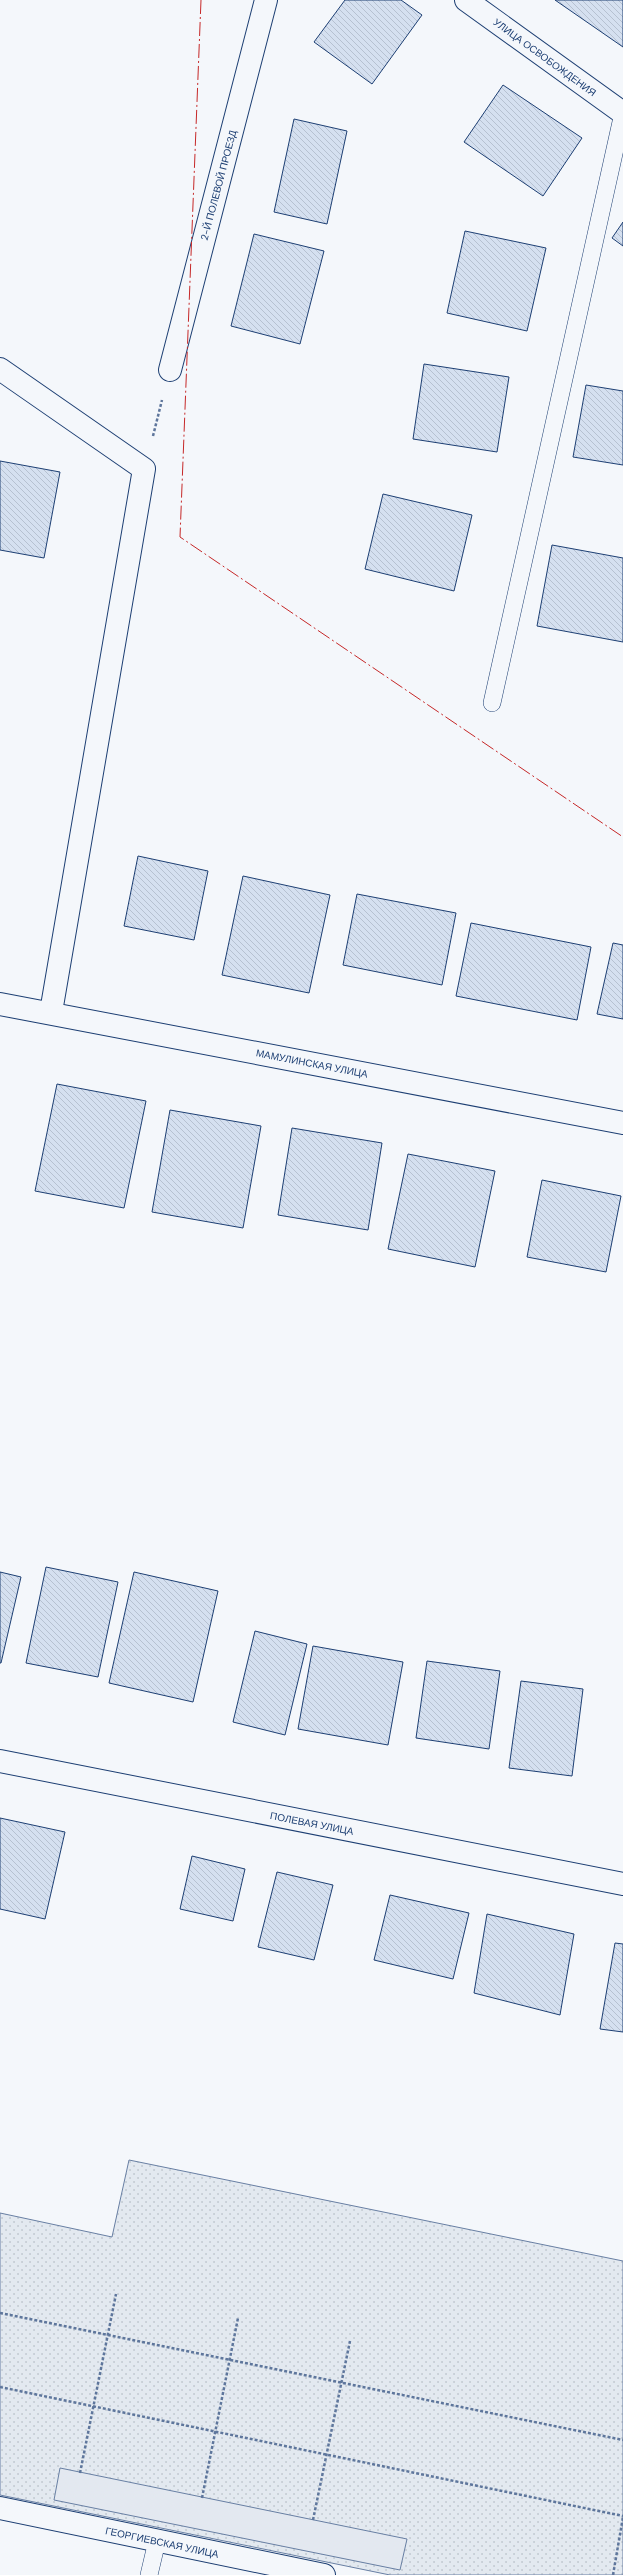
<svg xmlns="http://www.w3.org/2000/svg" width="623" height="2575" viewBox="0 0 623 2575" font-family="'DM Sans',sans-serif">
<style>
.park{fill:url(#park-dots);stroke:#687fa3}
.parking{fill:#e3e8f0;stroke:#687fa3}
.building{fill:url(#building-back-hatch);stroke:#1d3f73}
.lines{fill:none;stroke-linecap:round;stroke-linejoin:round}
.service-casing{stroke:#1d3f73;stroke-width:18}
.minor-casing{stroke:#1d3f73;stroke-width:24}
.path{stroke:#5e769c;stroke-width:2.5;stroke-dasharray:3 2;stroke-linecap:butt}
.service{stroke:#f4f7fb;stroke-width:17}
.minor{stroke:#f4f7fb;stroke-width:22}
.power{stroke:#c62828;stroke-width:1;stroke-dasharray:14 3 2 3;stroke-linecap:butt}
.labels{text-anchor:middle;stroke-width:3;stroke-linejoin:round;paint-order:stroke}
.street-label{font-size:10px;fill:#1d3f73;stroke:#f4f7fb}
</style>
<defs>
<pattern id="park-dots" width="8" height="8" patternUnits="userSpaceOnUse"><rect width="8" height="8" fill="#e3e9f0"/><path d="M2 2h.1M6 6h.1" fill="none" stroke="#c2c9d1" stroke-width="1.8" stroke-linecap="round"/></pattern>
<pattern id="building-back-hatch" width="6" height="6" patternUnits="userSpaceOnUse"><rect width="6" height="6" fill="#d5e0f0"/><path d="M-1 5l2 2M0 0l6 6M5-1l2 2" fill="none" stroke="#b6c1d1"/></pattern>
</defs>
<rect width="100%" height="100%" fill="#f4f7fb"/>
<path class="park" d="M129 2160 623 2261V2575H390L0 2495V2213L112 2237Z"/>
<path class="parking" d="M60 2468 407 2539 400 2570 54 2500Z"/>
<path class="building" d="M345 0H401L422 15 372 84 314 42Z
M555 0H623V47Z
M503 85 582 138 543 196 464 142Z
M294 119 347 131 327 224 274 212Z
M623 222V246L612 238Z
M465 231 546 248 527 331 447 313Z
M254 234 324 251 300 344 231 326Z
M424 364 509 377 497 452 413 439Z
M586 385 623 391V465L573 457Z
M0 461 60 472 44 558 0 550Z
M383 494 472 515 454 591 365 569Z
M552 545 623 558V642L537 626Z
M138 856 208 871 194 940 124 926Z
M243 876 330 895 309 993 222 975Z
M357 894 456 913 442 985 343 965Z
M471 923 591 947 577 1020 456 996Z
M613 943 623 945V1019L597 1014Z
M57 1084 146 1101 124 1208 35 1191Z
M170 1110 261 1126 243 1228 152 1212Z
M292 1128 382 1143 368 1230 278 1215Z
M408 1154 495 1171 475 1267 388 1249Z
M542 1180 621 1196 606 1272 527 1257Z
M46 1567 118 1582 98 1677 26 1663Z
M0 1572 21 1577 1 1663H0Z
M134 1572 218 1591 193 1702 109 1683Z
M255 1631 307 1644 285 1735 233 1722Z
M313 1646 403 1662 388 1745 298 1729Z
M427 1661 500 1671 489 1749 416 1738Z
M521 1681 583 1689 572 1776 509 1768Z
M0 1818 65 1832 45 1919 0 1909Z
M192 1856 245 1869 233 1921 180 1909Z
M277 1872 333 1885 314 1960 258 1947Z
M390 1895 469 1913 453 1979 374 1960Z
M487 1914 574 1934 560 2015 474 1993Z
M615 1943 623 1944V2032L600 2029Z"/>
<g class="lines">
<defs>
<path id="service" d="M492 703 623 113
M149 2575 157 2541"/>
<path id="minor" d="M466 0 623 113
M0 369 144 469 51 1012
M170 370 266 0
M0 1004 623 1123
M0 1761 623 1884
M0 2508 324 2575"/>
</defs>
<use href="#service" class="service-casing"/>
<use href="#minor" class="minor-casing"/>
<path class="path" d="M153 436 162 400
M0 2313 623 2440
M0 2387 623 2516
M80 2473 116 2294
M202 2498 238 2318
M313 2520 350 2341
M613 2575 623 2517"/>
<use href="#service" class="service"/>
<use href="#minor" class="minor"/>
<path class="power" d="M201 0 180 537 623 837"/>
</g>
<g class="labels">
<g class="street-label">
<text transform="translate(545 57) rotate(36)" y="4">УЛИЦА ОСВОБОЖДЕНИЯ</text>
<text transform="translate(218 185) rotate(-75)" y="4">2-Й ПОЛЕВОЙ ПРОЕЗД</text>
<text transform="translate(312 1063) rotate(11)" y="4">МАМУЛИНСКАЯ УЛИЦА</text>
<text transform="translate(312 1823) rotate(11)" y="4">ПОЛЕВАЯ УЛИЦА</text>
<text transform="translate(162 2542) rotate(12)" y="4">ГЕОРГИЕВСКАЯ УЛИЦА</text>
</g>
</g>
</svg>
